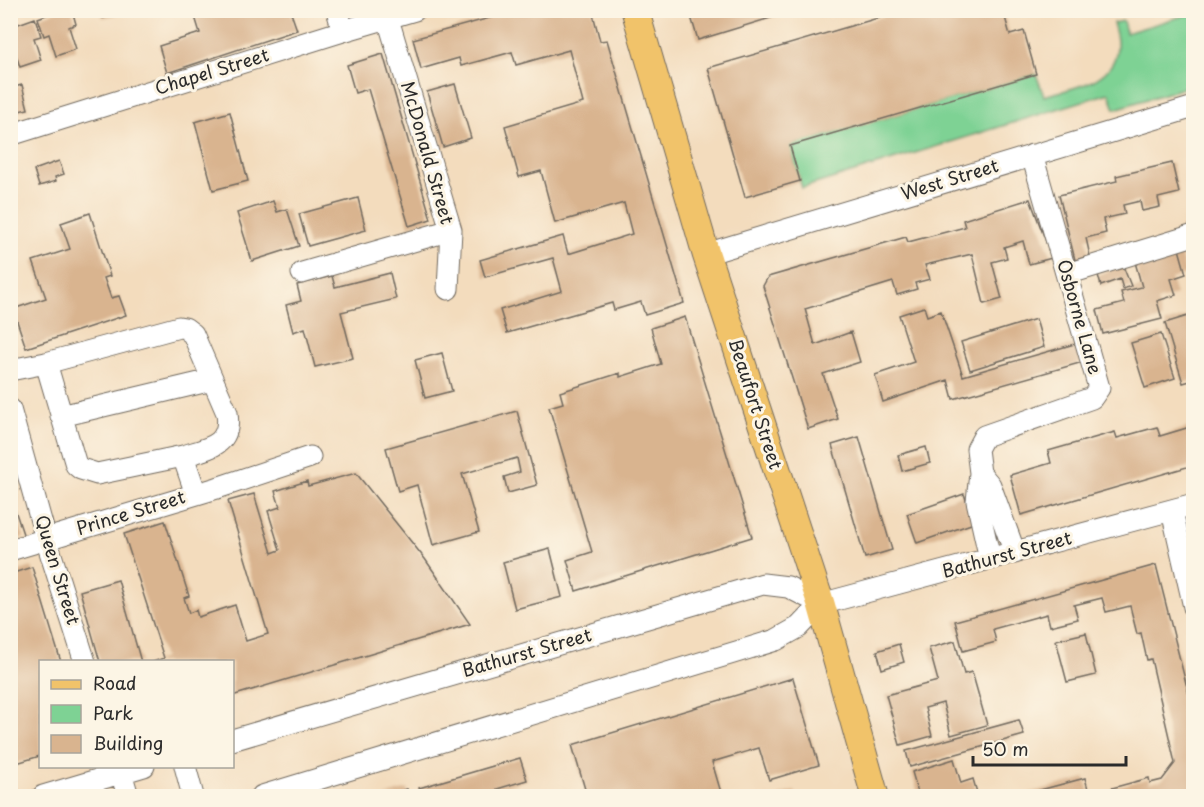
<svg xmlns="http://www.w3.org/2000/svg" width="1204" height="807" viewBox="0 0 1204 807" font-family="'Playpen Sans',sans-serif">
<style>
.green{fill:#7ed294;stroke:#547e60;stroke-width:1.5}
.building{fill:#d9b48f}
.lines{fill:none;stroke-linecap:round;stroke-linejoin:round}
.minor-casing{stroke:#71695e;stroke-width:23}
.major-casing{stroke:#71695e;stroke-width:29}
.minor{stroke:#fff;stroke-width:21}
.major{stroke:#f1c36a;stroke-width:27}
.labels{text-anchor:middle;stroke-width:6;stroke-linejoin:round;paint-order:stroke}
.street-label{font-size:18px;fill:#2b2b2b;stroke:#fcf5e5}
</style>
<rect width="100%" height="100%" fill="#fcf5e5"/>
<filter id="ink" filterUnits="userSpaceOnUse"><feTurbulence type="fractalNoise" baseFrequency=".0167" numOctaves="2"/><feDisplacementMap in="SourceGraphic" scale="12" xChannelSelector="R" yChannelSelector="G"/><feConvolveMatrix kernelMatrix="1 2 1 2 8 2 1 2 1" color-interpolation-filters="sRGB"/></filter>
<filter id="wash" filterUnits="userSpaceOnUse"><feTurbulence type="fractalNoise" baseFrequency=".008" numOctaves="4" result="noise"/><feDisplacementMap in="SourceGraphic" scale="24" xChannelSelector="R" yChannelSelector="G"/><feGaussianBlur stdDeviation="1.35" result="paint"/><feColorMatrix in="noise" values="0 0 0 0 0 0 0 0 0 0 0 0 0 0 0 0 0 1.4 0 .05"/><feComposite in="paint" operator="in"/></filter>
<g filter="url(#wash)">
<rect width="100%" height="100%" fill="#f3dcbd"/>
<path class="green" d="M1193 13V85L1115 109 1109 93 802 188 790 146 1036 74 1044 96C1071 88 1116 83 1117 46 1118 39 1115 30 1113 23L1123 21 1126 33Z"/>
<g id="blocks">
<path class="building" d="M59 10H72L76 24 69 27 76 49 56 56 49 34 44 36 38 18Z
M100 10H118L119 14 103 18Z
M193 10H290L297 30 167 73 159 46 200 33Z
M519 10H592L600 41 607 40 684 303 645 315 641 302 614 310 612 303 507 333 500 310 562 291 553 258 485 277 480 260 563 236 568 254 632 234 624 203 555 223 541 171 519 177 505 126 583 103 569 50 516 65 512 52 461 66 459 58 421 69 413 39Z
M689 10H793V11L698 40Z
M905 10H1003L1010 35 1024 31 1036 74 790 146 800 181 745 197 708 68Z
M35 18 41 36 34 38 41 60 20 67 13 46H10V27Z
M383 54 431 219 409 226 368 89 355 93 347 65Z
M455 84 471 138 443 147 427 92Z
M22 85 28 109 10 113V88Z
M230 112 248 181 213 190 195 122Z
M59 161 64 174 55 177 56 181 39 186 34 170Z
M1172 163 1179 193 1158 198 1160 207 1142 211 1140 201 1123 205 1125 214 1103 219 1106 233 1086 238 1090 256 1075 260 1059 195 1117 181 1116 176Z
M358 198 366 230 308 246 299 214Z
M1030 199 1052 258 1029 264 1023 241 1004 247 1007 258 992 262 1002 299 984 304 972 254 925 265 930 279 915 283 917 289 897 295 893 282 805 309 815 345 851 332 860 362 823 374 838 419 808 429 763 286 768 277 906 237 908 242 965 227 963 220Z
M273 201 277 212 287 209 299 246 252 261 237 213Z
M90 213 110 276 104 278 111 298 119 296 126 315 26 348 13 309 46 298 33 261 70 249 61 223Z
M1179 249 1186 274 1171 279 1176 295 1157 301 1162 319 1103 334 1097 310 1124 303 1121 292 1142 287 1135 262Z
M1123 266 1131 286 1123 289 1120 279 1101 286 1098 275Z
M390 273 396 299 341 312 353 358 315 367 305 328 293 332 286 305 301 301 297 285 332 276 335 287Z
M924 307 927 316 941 311 963 376 1078 343 1083 362 953 399 948 380 883 402 875 375 914 362 899 315Z
M1194 314V380L1183 383 1165 323Z
M685 317 752 537 576 591 567 560 592 552 549 407 563 403 560 392 620 373V377L661 364 651 328Z
M1036 319 1044 347 970 370 961 342Z
M1161 334 1175 378 1145 388 1131 343Z
M442 353 452 391 425 398 415 360Z
M517 411 537 485 508 493 504 477 520 472 517 458 462 474 479 532 433 545 417 485 398 491 386 448Z
M1157 427 1160 436 1190 427 1194 439V465L1021 515 1010 475 1051 463 1048 451 1115 432 1117 438Z
M859 437 892 550 865 558 832 445Z
M926 447 930 463 902 471 898 455Z
M356 473 425 559 470 624 232 696V662H153L164 658 124 534 165 521 189 596 184 598 189 613 196 610 198 617 235 605 246 641 268 634 228 501 254 494 272 553 280 550 268 511 280 507 275 491 307 481 308 486Z
M964 494 974 523 917 543 907 514Z
M10 495 24 537 10 541Z
M550 549 562 597 515 609 503 562Z
M1156 565 1194 715V796H1114L1112 788 1149 778 1150 783 1162 780 1175 763 1151 659 1147 660 1141 633 1137 634 1130 606 1106 612 1102 598 1074 605 1078 619 1050 626 1047 614 993 629 996 642 963 651 955 621Z
M32 567 61 662H40V756L10 765V574Z
M118 580 141 662H100L80 591Z
M1086 633 1096 675 1067 682 1056 640Z
M955 641 964 674 972 672 987 725 951 735 943 703 925 708 932 736 900 745 886 695 938 681 929 648Z
M899 644 904 662 882 669 877 651Z
M793 678 819 765 769 780 759 748 712 762 722 796H587L572 745Z
M1019 720 1024 735 910 767 906 751Z
M520 758 527 780 497 789 499 796H422L419 788Z
M954 759 961 783 973 779 978 796H919L912 772Z
M1085 778 1090 796H1018Z
M407 789 409 796H385Z
M795 791 796 796H777Z"/>
</g>
</g>
<g filter="url(#ink)">
<use href="#blocks" fill-opacity="0" stroke="#71695e" stroke-width="1.5"/>
<g class="lines">
<defs>
<path id="minor" d="M337 10 343 31
M388 19 451 230 448 289
M10 135 343 31 415 10
M706 254 1194 107
M302 273 451 230
M1067 274 1194 235
M46 363 76 465 81 469 97 474 183 456 196 494
M10 370 46 363 179 327 185 328 193 334 227 413C232 446 208 448 183 456
M10 409 46 539 85 662
M61 416 212 380
M980 473 990 485 1015 553
M1172 511 1194 607
M10 550 217 488 310 457
M990 559 977 501 980 473 977 449 984 436 1092 398 1099 388 1032 155
M232 740 763 584 788 587 821 604
M119 766 128 796
M185 766 193 796
M43 796 144 766
M262 796 776 640 799 627 821 604 1194 504"/>
<path id="major" d="M635 10 706 254 821 604 875 796"/>
</defs>
<use href="#minor" class="minor-casing"/>
<use href="#major" class="major-casing"/>
<use href="#minor" class="minor"/>
<use href="#major" class="major"/>
</g>
</g>
<g class="labels">
<g class="street-label">
<text transform="translate(212 72) rotate(-17)" y="6">Chapel Street</text>
<text transform="translate(427 153) rotate(74)" y="6">McDonald Street</text>
<text transform="translate(950 180) rotate(-17)" y="6">West Street</text>
<text transform="translate(1079 317) rotate(74)" y="6">Osborne Lane</text>
<text transform="translate(755 404) rotate(72)" y="6">Beaufort Street</text>
<text transform="translate(131 513) rotate(-17)" y="6">Prince Street</text>
<text transform="translate(1007 555) rotate(-15)" y="6">Bathurst Street</text>
<text transform="translate(57 570) rotate(73)" y="6">Queen Street</text>
<text transform="translate(527 653) rotate(-16)" y="6">Bathurst Street</text>
</g>
</g>
<rect width="1204" height="807" fill="none" stroke="#fcf5e5" stroke-width="36"/>
<rect x="39" y="660" width="195" height="108" fill="#fcf5e5" stroke="#a8a49b" stroke-width="1.5"/>
<rect x="51" y="680" width="30" height="9" fill="#f1c36a" stroke="#a8a49b" stroke-width="1.5"/>
<text x="93" y="690" font-size="18" fill="#2b2b2b">Road</text>
<rect x="51" y="705" width="30" height="18" fill="#7ed294" stroke="#a8a49b" stroke-width="1.5"/>
<text x="93" y="720" font-size="18" fill="#2b2b2b">Park</text>
<rect x="51" y="735" width="30" height="18" fill="#d9b48f" stroke="#a8a49b" stroke-width="1.5"/>
<text x="93" y="750" font-size="18" fill="#2b2b2b">Building</text>
<path d="M973 756v9h153v-9" fill="none" stroke="#2b2b2b" stroke-width="3"/>
<text x="982" y="756" font-size="18" fill="#2b2b2b" stroke="#fcf5e5" stroke-width="4.5" paint-order="stroke">50 m</text>
</svg>
